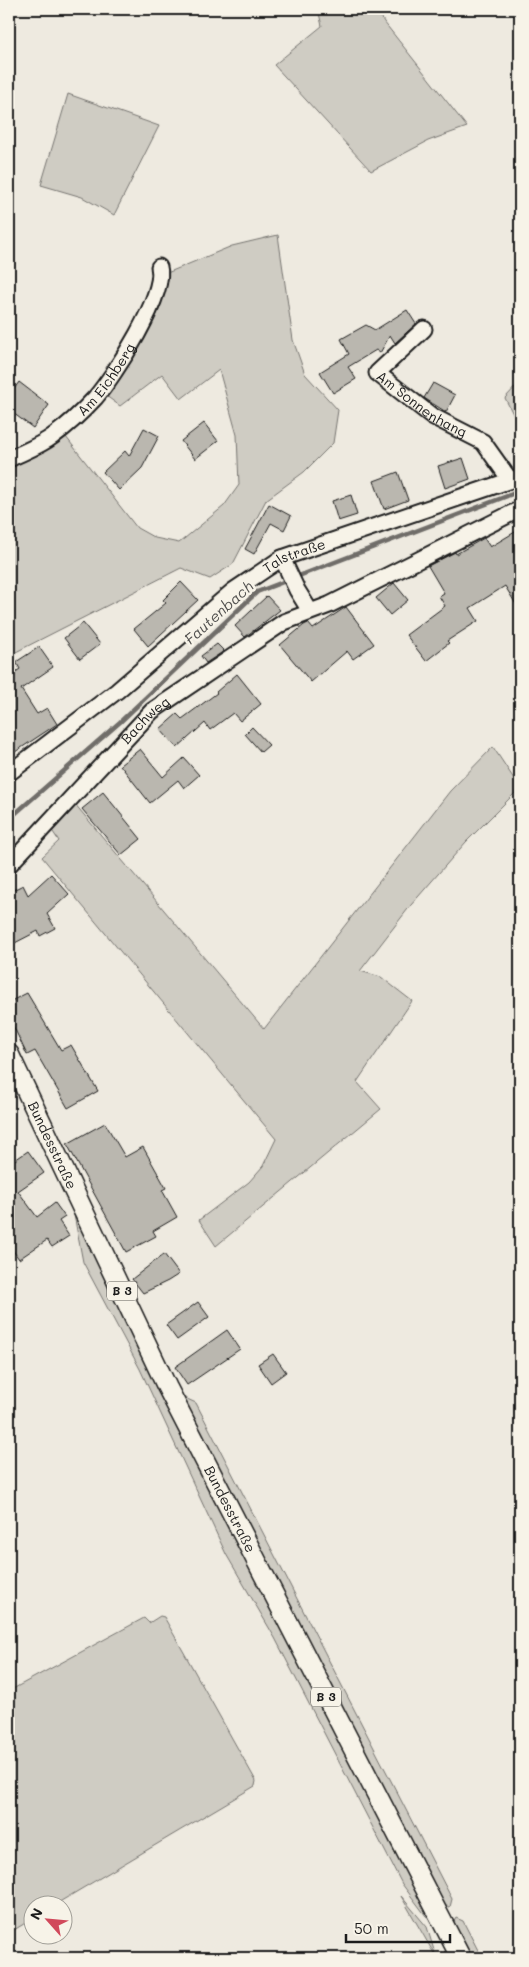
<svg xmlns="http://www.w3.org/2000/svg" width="529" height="1967" viewBox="0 0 529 1967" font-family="Mali,sans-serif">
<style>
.green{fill:#cfccc3;stroke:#767470}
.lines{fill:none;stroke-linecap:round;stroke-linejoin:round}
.stream{stroke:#6f6d69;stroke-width:4.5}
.building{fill:#bab7af;stroke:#1c1c1c}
.minor-casing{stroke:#1c1c1c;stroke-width:19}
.major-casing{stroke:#1c1c1c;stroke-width:22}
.minor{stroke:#f7f3e8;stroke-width:15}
.major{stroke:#f7f3e8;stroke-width:19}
.labels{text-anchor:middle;stroke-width:5;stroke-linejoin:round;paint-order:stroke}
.shield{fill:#f7f3e8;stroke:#5e5c59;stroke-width:1}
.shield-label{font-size:12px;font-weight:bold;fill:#1c1c1c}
.street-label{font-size:14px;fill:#1c1c1c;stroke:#f7f3e8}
.water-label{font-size:15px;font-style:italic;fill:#535250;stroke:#f7f3e8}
</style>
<rect width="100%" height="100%" fill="#eeeae0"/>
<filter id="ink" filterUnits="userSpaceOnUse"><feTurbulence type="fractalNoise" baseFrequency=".02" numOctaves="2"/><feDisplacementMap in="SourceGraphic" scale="10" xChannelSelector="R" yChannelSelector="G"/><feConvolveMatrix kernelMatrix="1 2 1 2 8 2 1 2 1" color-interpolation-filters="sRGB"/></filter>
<g filter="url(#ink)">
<path class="green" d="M318 9H376L384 22 467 127 428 141 371 171 274 65 322 26Z
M68 94 159 126 114 215 82 197 41 185Z
M278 235 293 340 305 374 338 410 333 443 304 472 266 500 233 564 210 579 181 568 10 655 9 463 66 437 137 528 155 538 179 543 224 506 239 485 237 435 219 370 181 399 162 374 120 406 102 393 167 273 232 246Z
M520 382V423L518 424 505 398Z
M493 747 520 788 466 842 411 905 360 971 381 977 412 1001 357 1082 381 1109 216 1246 199 1220 249 1182 263 1166 276 1139 42 857 59 841 51 829 74 803 264 1029 450 791Z
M74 1215 136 1343 430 1918 426 1916 402 1884 275 1638 226 1554 140 1369 83 1262Z
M185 1398 196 1403 452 1899 450 1907 442 1905 183 1400Z
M160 1616 164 1617 256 1781 255 1786 56 1904H32V1919L9 1933V1691L144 1618 149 1623Z
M401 1896 427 1927 436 1957Z
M456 1918 463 1921 482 1958H469L452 1925Z"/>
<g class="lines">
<path class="stream" d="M9 819 120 722 257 592 520 491"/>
</g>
<path class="building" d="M407 310 416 324 395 343 390 335 380 353 376 350 348 367 356 379 333 393 320 372 349 354 341 339 366 325 375 330Z
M19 382 49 405 33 428 9 410V396Z
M433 383 455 395 446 412 424 398Z
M204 423 218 441 195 459 181 441Z
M144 428 159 436 142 468 119 490 103 472 125 451 129 456Z
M463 458 470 479 445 488 438 466Z
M398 472 408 500 384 509 374 481Z
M351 495 357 515 338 521 332 501Z
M269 504 291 516 284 530 271 523 254 554 245 549Z
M520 529V611L505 586 470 608 478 621 447 641 449 643 426 661 406 635 445 606 439 596 444 593 428 566 455 552 456 554 484 538 490 547Z
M181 582 198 600 148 646 134 629 166 603 163 600Z
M394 583 408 600 390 615 376 598Z
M267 596 280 610 245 637 235 626Z
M346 607 374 644 353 659 347 651 311 682 280 645 304 625 308 623 313 629Z
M83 623 100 644 80 659 64 638Z
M217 644 224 651 206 663 201 656Z
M39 647 53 667 21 689 37 714 47 708 57 724 9 756V671L11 675 20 669 16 662Z
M237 674 261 704 240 721 233 713 210 730 205 723 177 748 160 729 177 714 182 719 217 693 216 692Z
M252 727 269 745 261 752 245 734Z
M140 749 163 777 184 758 199 775 184 788 178 780 150 803 120 765Z
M103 792 141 839 121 855 82 809Z
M51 874 69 894 47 914 55 928 40 936 38 931 9 946V918L14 915 9 905V892L23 885 28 895Z
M27 993 61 1050 71 1045 98 1091 68 1108 35 1051 27 1055 9 1017V1002Z
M105 1123 125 1157 143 1147 166 1188 162 1190 177 1217 153 1231 156 1236 126 1252 67 1144Z
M28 1151 44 1173 18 1191 37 1217 55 1203 65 1217 59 1221 69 1236 52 1247 47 1240 19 1259 9 1245V1164Z
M164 1254 179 1274 168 1281 143 1293 132 1279Z
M198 1302 209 1317 177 1340 166 1325Z
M227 1330 240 1349 187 1385 175 1367Z
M273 1354 286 1372 271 1383 258 1364Z"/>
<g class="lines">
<defs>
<g id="minor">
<path id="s1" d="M424 329 377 373 432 416 483 442 510 480"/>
<path id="s2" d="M9 459C23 452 40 446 53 436 67 426 83 411 95 398 114 376 167 294 159 267"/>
<path d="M282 558 297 590 310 611"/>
<path id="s3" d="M9 773 117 691 233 591 282 558 520 477"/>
<path id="s4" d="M9 865 152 711 284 622 329 605 520 509"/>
</g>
<g id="major">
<path id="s5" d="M9 1054 167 1387 461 1958"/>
</g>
</defs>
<use href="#minor" class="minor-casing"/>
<use href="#major" class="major-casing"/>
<use href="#minor" class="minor"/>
<use href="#major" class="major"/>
</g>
</g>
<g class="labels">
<g class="shield">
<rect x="107" y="1281.5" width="30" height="19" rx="4"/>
<rect x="311" y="1687.5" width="30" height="19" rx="4"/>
</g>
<g class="shield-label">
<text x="122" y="1295">B 3</text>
<text x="326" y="1701">B 3</text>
</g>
<g class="street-label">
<text dy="5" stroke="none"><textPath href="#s2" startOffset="128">Am Eichberg</textPath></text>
<text dy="5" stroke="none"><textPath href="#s1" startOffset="119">Am Sonnenhang</textPath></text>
<text dy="5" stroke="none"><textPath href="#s3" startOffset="360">Talstraße</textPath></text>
<text dy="5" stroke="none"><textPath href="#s4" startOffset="199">Bachweg</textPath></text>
<text dy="5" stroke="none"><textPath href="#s5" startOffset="101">Bundesstraße</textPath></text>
<text dy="5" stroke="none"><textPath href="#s5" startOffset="506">Bundesstraße</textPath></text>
</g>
<g class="water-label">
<text transform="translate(219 613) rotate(-42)" y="5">Fautenbach</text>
</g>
</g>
<rect width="529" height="1967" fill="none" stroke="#f7f3e8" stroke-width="30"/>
<rect x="15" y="15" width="499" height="1937" fill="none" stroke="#1c1c1c" stroke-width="2" filter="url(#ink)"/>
<g transform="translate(48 1920) rotate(297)"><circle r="24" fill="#f7f3e8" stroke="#9f9d96"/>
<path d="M0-4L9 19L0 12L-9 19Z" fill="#d1495b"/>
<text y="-8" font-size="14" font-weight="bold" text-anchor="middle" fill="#1c1c1c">N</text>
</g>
<path d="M346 1934v8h104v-8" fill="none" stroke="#1c1c1c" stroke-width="2.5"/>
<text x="354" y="1934" font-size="15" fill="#1c1c1c" stroke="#f7f3e8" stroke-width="4" paint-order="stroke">50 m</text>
</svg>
